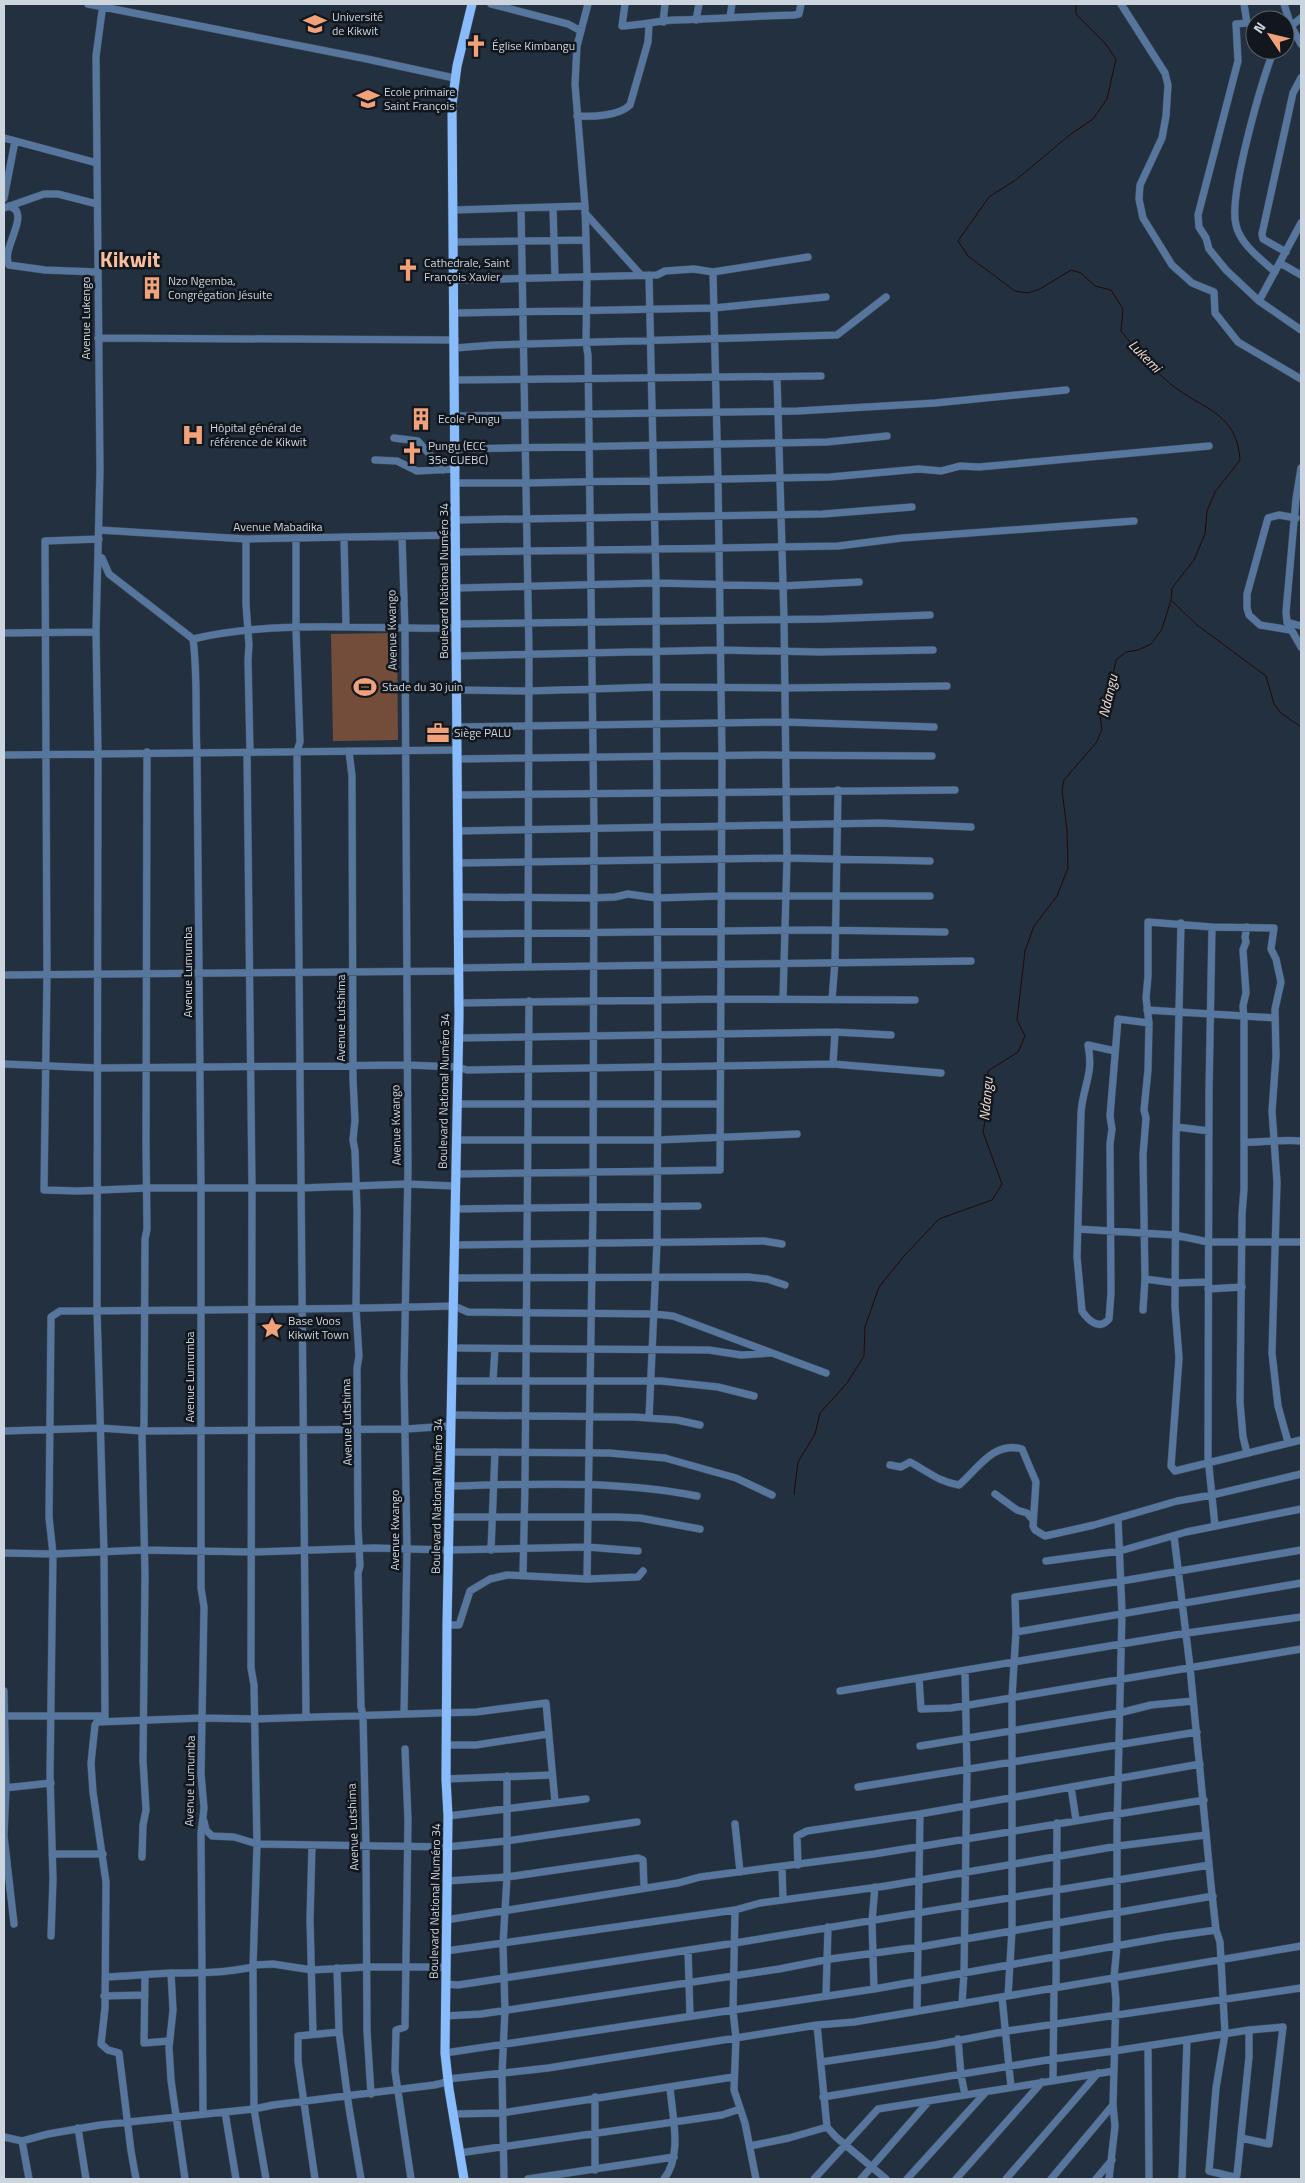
<svg xmlns="http://www.w3.org/2000/svg" width="1305" height="2183" viewBox="0 0 1305 2183" font-family="'Titillium Web',sans-serif">
<style>
.green{fill:#734d3a}
.lines{fill:none;stroke-linecap:round;stroke-linejoin:round}
.stream{stroke:#270800;stroke-width:1}
.minor-casing{stroke:#414e5c;stroke-width:8}
.major-casing{stroke:#414e5c;stroke-width:10}
.minor{stroke:#57769d;stroke-width:7}
.major{stroke:#89bcfc;stroke-width:9}
.labels{text-anchor:middle;stroke-width:5;stroke-linejoin:round;paint-order:stroke}
.poi-label{font-size:12px;fill:#ccd4de;stroke:#12171e;text-anchor:start}
.street-label{font-size:12px;fill:#ccd4de;stroke:#12171e}
.water-label{font-size:14px;font-style:italic;fill:#f2ded5;stroke:#12171e}
.town-label{font-size:22px;font-weight:bold;fill:#f8bc9f;stroke:#12171e}
</style>
<rect width="100%" height="100%" fill="#23303f"/>
<path class="green" d="M397 633 398 740 333 741 331 634Z"/>
<g class="lines">
<path class="stream" d="M1172 601 1197 625 1266 676 1274 704 1281 713 1301 727
M794 1494 798 1462 815 1434 820 1413 847 1383 864 1356 865 1327 879 1287 904 1256 939 1219 992 1200 1002 1184 983 1132 987 1110 988 1071 1018 1052 1025 1036 1017 1020 1025 951 1034 926 1057 896 1068 868 1067 830 1062 790 1064 780 1096 743 1102 730 1100 716 1109 696 1116 660 1126 652 1138 650 1151 644 1162 629 1171 600 1172 588 1194 560 1205 534 1207 511 1215 492 1240 460C1237 415 1208 411 1177 389 1156 373 1138 352 1121 331L1123 309 1111 290 1095 286 1081 273 1071 270 1040 289 1028 293 1015 291 968 256 958 241 989 197 1017 179 1071 134 1093 119 1107 99 1116 59 1105 43 1076 14V4"/>
<defs>
<path id="minor" d="M88 4 367 59 454 78
M103 4 96 56 100 470 96 632 98 753 97 1311 104 1552 105 1720
M491 4 568 24 581 31
M625 4 622 26C640 25 658 21 675 20 715 19 754 16 794 15L799 14 801 4
M1121 4 1165 73 1168 85 1166 116 1162 138 1140 185 1139 199 1143 218 1172 265 1192 283 1214 292 1215 313 1238 342 1301 379
M1244 4 1247 23 1236 24 1238 61 1198 215 1199 227 1206 238 1209 249 1226 270 1259 301 1301 330
M1284 4 1291 26 1301 44
M730 17 732 4
M696 20 699 4
M663 22 665 4
M1285 31 1301 18
M1274 50C1262 80 1228 196 1236 225 1240 244 1261 259 1275 272
M577 116C592 117 619 116 630 105L648 42 649 24
M4 138 97 163
M4 198 15 141
M9 206 15 209C26 221 1 250 9 265L45 270 97 272
M553 207 555 277
M4 208 44 194H58L97 204
M521 208 529 654 528 965
M454 210 585 206
M585 213 640 274
M454 242 585 240
M1286 252 1263 239 1262 234 1293 93 1301 78
M1280 263 1301 275
M455 280 657 275 665 271 694 269 713 272 808 257
M1259 301 1301 223
M455 313 714 308 826 297
M98 338 455 340
M455 348 494 345 837 335 886 297
M777 378 784 618 787 858 783 999
M455 380 821 376
M455 416 798 411 935 403 1066 390
M394 438 418 441 443 470
M456 449 827 442 887 436
M375 460 397 461 417 471 456 469
M1301 468 1296 499 1286 612 1287 622 1301 647
M456 483H525L830 477 919 469 941 471 960 466 979 467 1209 446
M456 520 823 514 912 507
M99 530 246 539 456 535
M344 537 346 626
M402 537 405 630 408 1169 404 1376 407 1548 404 1714
M99 539 45 541 47 974 44 1190 77 1191 147 1188H301L407 1184 455 1186
M246 539V604L249 645 248 660 250 752
M296 539V629L300 742 297 751 306 1717
M457 552 838 546 902 538 1134 521
M98 556 102 558 109 574 193 639
M457 588 656 583 782 586 859 582
M1287 622 1301 626
M457 624 825 619 930 615
M1290 630 1260 625 1249 615 1247 608V594L1268 518 1279 515 1296 518
M4 633 96 632
M193 639C198 677 195 716 197 754L201 1188V1588L204 1607 201 1774 204 1808 201 1833 203 2114
M193 639C279 619 369 630 457 628
M457 656 720 650 819 652 933 650
M457 690 528 691 656 687 785 688 947 686
M457 727 785 722 934 727
M349 751 352 776 353 1079 355 1120 353 1140 355 1151 357 1211 356 1309 359 1356 357 1368 358 1528 360 1566 358 1573 361 1707 363 1715 366 1845 367 2031 371 2094
M247 753 252 1187 251 1668 254 1685 257 1844 253 1967 254 2109 266 2179
M4 755 458 750
M458 759 760 755 932 756
M458 795 955 790
M457 831 881 823 971 827
M458 863 787 858 930 861
M458 897 593 898 615 897 628 894 656 898 721 896H930
M1181 923 1176 1142 1175 1307 1179 1358 1171 1466 1175 1471 1301 1440
M1212 927 1209 1092 1208 1457 1215 1526
M1247 927 1245 937 1246 942 1243 950 1246 993 1243 1006 1244 1018V1189L1242 1214 1240 1402 1243 1437 1247 1453
M458 934 818 930 945 932
M458 968 971 961
M4 975 459 971
M832 999 835 962 838 790
M458 1003 721 999 915 1000
M1147 1010 1275 1018
M458 1038 835 1032 891 1035
M1115 1051 1088 1045C1094 1075 1083 1085 1081 1113L1077 1257 1082 1311C1088 1320 1099 1331 1109 1319L1111 1293 1110 1144 1112 1129 1110 1116 1118 1019 1149 1023
M4 1064 97 1068 407 1065 458 1067 467 1070 833 1064 941 1073
M833 1064 835 1032
M457 1104H720
M1177 1127 1209 1131
M456 1140H657L797 1134
M1244 1142C1263 1143 1282 1139 1301 1141
M455 1174 720 1170 722 755 718 479 713 272
M455 1209 698 1206
M1078 1229 1175 1235 1208 1242H1301
M454 1245 764 1241 782 1244
M453 1278 748 1277 767 1279 785 1285
M1145 1279 1176 1283 1208 1282
M1208 1289 1242 1287
M1143 1310 1145 1279 1143 1155 1146 1118 1144 1110 1148 1070 1149 1023 1146 998 1148 976V922L1212 927 1274 928 1271 949 1276 959 1281 982 1275 1009 1276 1056 1272 1111 1277 1182 1272 1353 1278 1406 1288 1442
M452 1348 709 1350 741 1355 771 1353
M493 1380 495 1349
M452 1381H661L718 1387 754 1396
M451 1415 634 1417 677 1420 700 1425
M649 1418 657 1243 658 1067 656 583 649 275
M4 1431 100 1428 143 1431 406 1429 451 1426
M451 1452 609 1453 665 1458 736 1478 772 1495
M890 1465 901 1467 910 1462C927 1471 939 1482 959 1485 978 1469 993 1441 1022 1449L1036 1482 1033 1526 1035 1530 1045 1536 1094 1525 1177 1501 1212 1495 1301 1474
M450 1486C533 1484 615 1480 697 1496
M995 1494 1017 1510 1027 1513 1033 1520
M449 1517H616L640 1518 700 1529
M1174 1536 1190 1667 1211 1885 1216 1930 1220 1942 1225 2034 1216 2088 1209 2171 1234 2177 1237 2175 1249 2057V2030
M491 1550 495 1452
M4 1553 53 1554 143 1550 252 1552 374 1548 448 1550 587 1547 638 1551
M1046 1561 1120 1551 1186 1532 1301 1509
M523 1575 525 1485 529 1001
M587 1579 593 1207 594 828 588 355 586 343 587 275 585 206 575 84 577 46 588 4
M447 1625H459L470 1591 490 1579 507 1575 587 1579 638 1577 643 1571
M1016 1632 1301 1583
M919 1678 921 1709 951 1708 1301 1649
M4 1691 6 1788 4 1836 14 1924
M840 1691 1187 1633 1301 1617
M5 1716H105
M447 1745H476L548 1734
M920 1746 1119 1713 1151 1705 1193 1701
M405 1749 408 1820 405 2027 396 2030 395 2071 411 2179
M446 1779 552 1775
M858 1787 1197 1732
M1071 1787 1076 1820
M4 1788 51 1783
M448 1816 586 1799
M204 1821 206 1830 212 1836 234 1837 257 1844 447 1847 506 1841 637 1822
M735 1824 740 1872
M312 1846 310 1919 313 2034
M52 1854H103
M142 1857 143 1825 146 1810 143 1760 145 1576 142 1435 144 1425 145 1239 147 1229 146 1145 147 752
M798 1865 797 1836 807 1831 920 1814 1200 1764
M782 1867 783 1900
M447 1881 507 1877 638 1858 643 1860 644 1888
M735 1910 733 2011 736 2038 734 2090 745 2123 756 2179
M446 1920 678 1883 700 1877 874 1854 1204 1800
M51 1936 53 1879 50 1774 53 1554 49 1517 51 1317 60 1311C191 1310 322 1310 454 1306L468 1312 654 1314 673 1316 826 1373
M688 1950 690 2016
M446 1951 735 1910 760 1903 886 1886 1118 1846 1206 1835
M254 1965 273 1964 312 1970 367 1967H446
M337 1968 339 2032 349 2108 361 2179
M171 1973 173 2010 169 2048 171 2080 185 2179
M145 1975 144 2043 169 2041
M106 1977C128 1976 150 1974 172 1973 200 1973 225 1973 253 1967
M446 1984 458 1985 735 1943 1209 1865
M1056 1988 1057 1823
M874 1989 872 1921 875 1887
M826 1995 828 1927
M104 1996 145 1995
M1008 1996 1012 1930V1697L1016 1632 1015 1597 1122 1581 1301 1550
M1002 1997 1011 2087
M962 2004 964 1973 967 1770 965 1671
M917 2011 920 1814
M445 2016 481 2014 779 1969 830 1959 919 1947 1213 1896
M817 2025 827 2127 836 2137 886 2179
M958 2039 961 2075 965 2095
M1148 2046 1149 2179
M445 2053 874 1989 1166 1937 1216 1930
M821 2062 935 2045 1007 2031 1301 1988
M1053 2079 1054 1989
M823 2097 1053 2059 1114 2051 1249 2030 1283 2027 1269 2144 1241 2138
M225 2112 236 2179
M454 2114 502 2113 733 2077
M78 2128 86 2179
M4 2137 22 2141 48 2134 100 2125 254 2109 273 2105 434 2085 443 2083 448 2079 548 2068 817 2025 854 2022 1301 1946
M22 2141 29 2179
M750 2146 789 2138 827 2127
M459 2153 722 2115 740 2109
M595 2170V2097
M136 2179 131 2151 119 2053 108 2050 101 2044 105 2008 106 1882 93 1792 91 1763 95 1725 97 1722 202 1718 255 1719 439 1713 476 1712 546 1703 555 1802
M315 2179 298 2061V2036L339 2032
M504 2179 502 2074 505 2010 503 1944 507 1877V1776
M528 2179 674 2157
M664 2179C683 2155 672 2116 670 2087
M814 2179 878 2109 1114 2071
M861 2179 929 2101
M907 2179 985 2093
M956 2179 1042 2082
M1006 2179 1098 2073
M1051 2179 1113 2105
M1096 2179 1112 2160
M1109 2179 1115 2126 1113 2105 1116 1999 1114 1977 1117 1946V1828L1122 1612 1118 1519
M1182 2179 1187 2040"/>
<path id="major" d="M464 2179 449 2089 445 2053 448 1816 446 1779 447 1625 459 1015 452 104 457 66 472 4"/>
</defs>
<use href="#minor" class="minor-casing"/>
<use href="#major" class="major-casing"/>
<use href="#minor" class="minor"/>
<use href="#major" class="major"/>
</g>
<defs>
<symbol id="university-bare" viewBox="-9 -9 18 18"><path d="M0-5L7-2L0 1L-7-2ZM-4 1L0 2.5L4 1V4Q0 6-4 4Z" fill="#f1a27b" stroke="#12171e" stroke-width="2.5" paint-order="stroke"/></symbol>
<symbol id="church-bare" viewBox="-9 -9 18 18"><path d="M-1.2-6h2.4v3.5h3.3v2.4h-3.3V6h-2.4V-.1h-3.3v-2.4h3.3Z" fill="#f1a27b" stroke="#12171e" stroke-width="2.5" paint-order="stroke"/></symbol>
<symbol id="school-bare" viewBox="-9 -9 18 18"><path d="M0-5L7-2L0 1L-7-2ZM-4 1L0 2.5L4 1V4Q0 6-4 4Z" fill="#f1a27b" stroke="#12171e" stroke-width="2.5" paint-order="stroke"/></symbol>
<symbol id="building-bare" viewBox="-9 -9 18 18"><path d="M-4-6H4V6H1V3H-1V6H-4ZM-2.5-4.3h1.7v1.8h-1.7ZM.8-4.3h1.7v1.8H.8ZM-2.5-1h1.7V.8h-1.7ZM.8-1h1.7V.8H.8Z" fill="#f1a27b" stroke="#12171e" stroke-width="2.5" paint-order="stroke"/></symbol>
<symbol id="hospital-bare" viewBox="-9 -9 18 18"><path d="M-5-5h3v3.5h4V-5h3V5h-3V1.5h-4V5h-3Z" fill="#f1a27b" stroke="#12171e" stroke-width="2.5" paint-order="stroke"/></symbol>
<symbol id="stadium-bare" viewBox="-9 -9 18 18"><path d="M0-5a6.5 5 0 1 0 0 10a6.5 5 0 1 0 0-10ZM-3.5-1.8h7v3.6h-7Z" fill="#f1a27b" stroke="#12171e" stroke-width="2.5" paint-order="stroke"/></symbol>
<symbol id="office-bare" viewBox="-9 -9 18 18"><path d="M-6-3h4V-5.5h4V-3h4V5H-6ZM-1-4.5V-3h2v-1.5ZM-6 0V1H6V0Z" fill="#f1a27b" stroke="#12171e" stroke-width="2.5" paint-order="stroke"/></symbol>
<symbol id="sight-bare" viewBox="-9 -9 18 18"><path d="M0-6L1.8-2.2L6-1.7L2.9 1.2L3.7 5.4L0 3.3L-3.7 5.4L-2.9 1.2L-6-1.7L-1.8-2.2Z" fill="#f1a27b" stroke="#12171e" stroke-width="2.5" paint-order="stroke"/></symbol>
</defs>
<g fill-rule="evenodd">
<use href="#university-bare" x="299" y="8" width="32" height="32"/>
<use href="#church-bare" x="460" y="30" width="32" height="32"/>
<use href="#school-bare" x="352" y="83" width="32" height="32"/>
<use href="#church-bare" x="392" y="254" width="32" height="32"/>
<use href="#building-bare" x="136" y="272" width="32" height="32"/>
<use href="#building-bare" x="405" y="403" width="32" height="32"/>
<use href="#hospital-bare" x="177" y="419" width="32" height="32"/>
<use href="#church-bare" x="396" y="437" width="32" height="32"/>
<use href="#stadium-bare" x="349" y="671" width="32" height="32"/>
<use href="#office-bare" x="422" y="717" width="32" height="32"/>
<use href="#sight-bare" x="256" y="1312" width="32" height="32"/>
</g>
<g class="labels">
<g class="poi-label">
<text x="332" y="21">Université<tspan x="332" dy="14">de Kikwit</tspan></text>
<text x="492" y="50">Église Kimbangu</text>
<text x="384" y="96">Ecole primaire<tspan x="384" dy="14">Saint François</tspan></text>
<text x="424" y="267">Cathedrale, Saint<tspan x="424" dy="14">François Xavier</tspan></text>
<text x="168" y="285">Nzo Ngemba,<tspan x="168" dy="14">Congrégation Jésuite</tspan></text>
<text x="438" y="423">Ecole Pungu</text>
<text x="210" y="432">Hôpital général de<tspan x="210" dy="14">référence de Kikwit</tspan></text>
<text x="428" y="450">Pungu (ECC<tspan x="428" dy="14">35e CUEBC)</tspan></text>
<text x="382" y="691">Stade du 30 juin</text>
<text x="454" y="737">Siège PALU</text>
<text x="288" y="1325">Base Voos<tspan x="288" dy="14">Kikwit Town</tspan></text>
</g>
<g class="street-label">
<text transform="translate(86 318) rotate(-90)" y="4">Avenue Lukengo</text>
<text x="278" y="531">Avenue Mabadika</text>
<text transform="translate(444 581) rotate(-90)" y="4">Boulevard National Numéro 34</text>
<text transform="translate(392 630) rotate(-91)" y="4">Avenue Kwango</text>
<text transform="translate(188 972) rotate(-90)" y="4">Avenue Lumumba</text>
<text transform="translate(341 1018) rotate(-90)" y="4">Avenue Lutshima</text>
<text transform="translate(444 1091) rotate(-89)" y="4">Boulevard National Numéro 34</text>
<text transform="translate(396 1125) rotate(-91)" y="4">Avenue Kwango</text>
<text transform="translate(190 1377) rotate(-90)" y="4">Avenue Lumumba</text>
<text transform="translate(347 1422) rotate(-91)" y="4">Avenue Lutshima</text>
<text transform="translate(437 1496) rotate(-89)" y="4">Boulevard National Numéro 34</text>
<text transform="translate(395 1530) rotate(-90)" y="4">Avenue Kwango</text>
<text transform="translate(190 1781) rotate(-89)" y="4">Avenue Lumumba</text>
<text transform="translate(353 1827) rotate(-92)" y="4">Avenue Lutshima</text>
<text transform="translate(435 1901) rotate(-89)" y="4">Boulevard National Numéro 34</text>
</g>
<g class="water-label">
<text transform="translate(1145 356) rotate(45)" y="5">Lukemi</text>
<text transform="translate(1108 696) rotate(-77)" y="5">Ndangu</text>
<text transform="translate(986 1099) rotate(-85)" y="5">Ndangu</text>
</g>
<g class="town-label">
<text x="130" y="267">Kikwit</text>
</g>
</g>
<rect width="1305" height="2183" fill="none" stroke="#ccd4de" stroke-width="10"/>
<g transform="translate(1270 35) rotate(305)"><circle r="24" fill="#12171e" stroke="#5c636b"/>
<path d="M0-4L9 19L0 12L-9 19Z" fill="#f1a27b"/>
<text y="-8" font-size="14" font-weight="bold" text-anchor="middle" fill="#ccd4de">N</text>
</g>
</svg>
